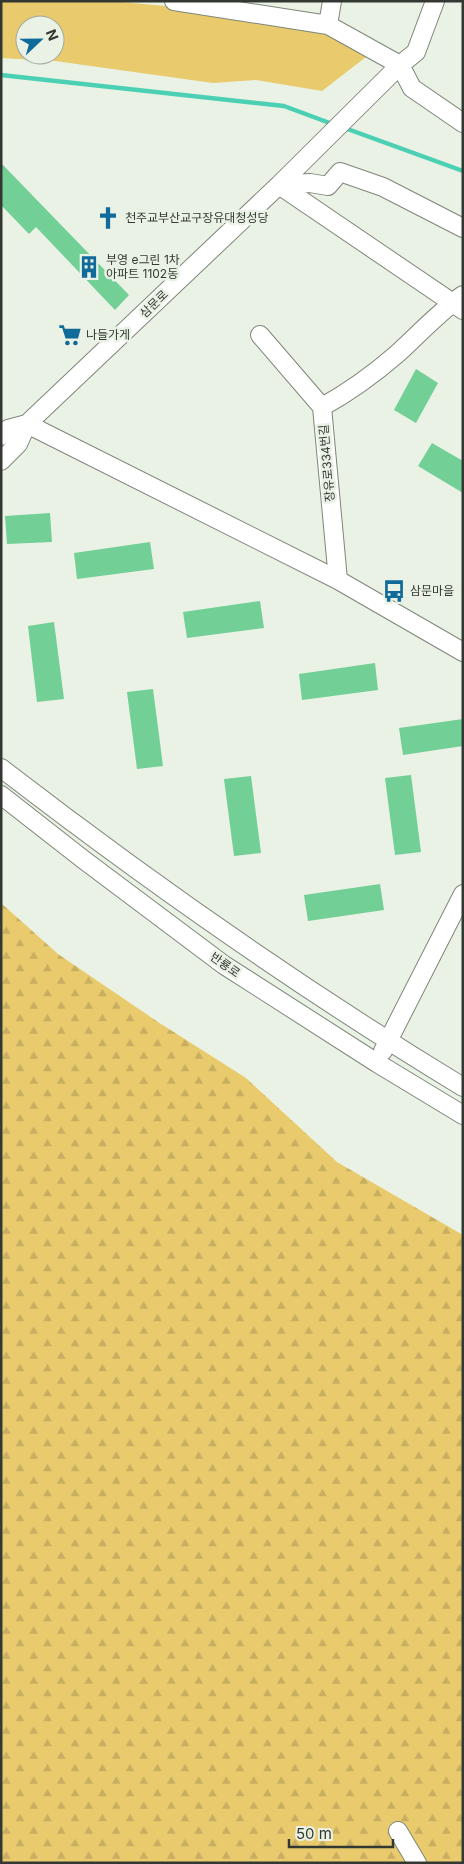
<svg xmlns="http://www.w3.org/2000/svg" width="464" height="1864" viewBox="0 0 464 1864" font-family="Inter,'Noto Sans KR',sans-serif">
<style>
.forest{fill:url(#forest-firs)}
.green{fill:#e9cb6e;fill-rule:evenodd}
.lines{fill:none;stroke-linecap:round;stroke-linejoin:round}
.stream{stroke:#4cd0b4;stroke-width:4.5}
.building{fill:#72cf96}
.minor-casing{stroke:#7e8679;stroke-width:20}
.minor{stroke:#fff;stroke-width:18}
.labels{text-anchor:middle;stroke-width:5;stroke-linejoin:round;paint-order:stroke}
.poi-label{font-size:12px;fill:#343833;stroke:#e9f2e5;text-anchor:start}
.street-label{font-size:12px;fill:#343833;stroke:#e9f2e5}
</style>
<defs>
<pattern id="forest-firs" width="22" height="20" patternUnits="userSpaceOnUse" patternTransform="scale(1.25)"><rect width="22" height="20" fill="#e9cb6e"/><path d="M5 1l3.5 6h-7zM16 11l3.5 6h-7z" fill="#c8af60"/></pattern>
</defs>
<rect width="100%" height="100%" fill="#e9f2e5"/>
<path class="forest" d="M1 903 58 954 158 1022 246 1078 337 1162 463 1235V1863H1Z"/>
<path class="green" d="M1 1H111L187 8 312 24 366 57 322 91 256 80 213 83 55 61 1 58ZM25 25H55V55H25Z"/>
<g class="lines">
<path class="stream" d="M1 75 284 106 335 125
M342 127 463 171"/>
</g>
<path class="building" d="M1 163 129 295 115 310 36 227 29 234 1 205Z
M416 369 438 383 416 423 394 410Z
M432 443 463 461V493L418 466Z
M50 513 52 542 7 544 5 516Z
M150 542 154 569 77 579 74 553Z
M260 601 264 628 187 638 183 612Z
M54 622 64 699 37 702 28 626Z
M375 663 378 690 302 700 299 674Z
M153 689 163 766 137 769 127 692Z
M463 719V746L403 755 399 728Z
M411 775 421 852 395 855 385 778Z
M251 776 261 853 234 856 224 779Z
M380 884 384 910 308 921 304 895Z"/>
<g class="lines">
<defs>
<path id="minor" d="M174 1 328 25 400 65 412 88 463 123
M328 25 332 1
M279 185 463 310
M279 185 310 183 328 186 340 172 383 187 463 228
M260 335 322 407
M322 407C349 392 374 374 397 354 419 334 439 312 463 295
M322 407 338 580
M27 424 338 580 463 652
M1 436 8 429 27 424
M1 461 18 444 27 424 279 185 400 65 416 52 435 1
M1 768C149 882 303 990 463 1087
M1 795 84 860 224 965 377 1063 463 1115
M383 1051 463 894
M398 1831 417 1863"/>
</defs>
<use href="#minor" class="minor-casing"/>
<use href="#minor" class="minor"/>
</g>
<defs>
<symbol id="church-bare" viewBox="-9 -9 18 18"><path d="M-1.2-6h2.4v3.5h3.3v2.4h-3.3V6h-2.4V-.1h-3.3v-2.4h3.3Z" fill="#106a9a" stroke="#e9f2e5" stroke-width="2.5" paint-order="stroke"/></symbol>
<symbol id="building-bare" viewBox="-9 -9 18 18"><path d="M-4-6H4V6H1V3H-1V6H-4ZM-2.5-4.3h1.7v1.8h-1.7ZM.8-4.3h1.7v1.8H.8ZM-2.5-1h1.7V.8h-1.7ZM.8-1h1.7V.8H.8Z" fill="#106a9a" stroke="#e9f2e5" stroke-width="2.5" paint-order="stroke"/></symbol>
<symbol id="supermarket-bare" viewBox="-9 -9 18 18"><path d="M-6-5.5h2.5l.6 2H6L4.5 2H-2.5L-4.4-4H-6ZM-1.5 3.2a1.3 1.3 0 1 0 .1 0ZM3 3.2a1.3 1.3 0 1 0 .1 0Z" fill="#106a9a" stroke="#e9f2e5" stroke-width="2.5" paint-order="stroke"/></symbol>
<symbol id="bus-bare" viewBox="-9 -9 18 18"><path d="M-5-6H5V4H4V6H2V4H-2V6H-4V4H-5ZM-3.5-4V0h7V-4ZM-3.5 1.2v1.5H-2V1.2ZM2 1.2v1.5H3.5V1.2Z" fill="#106a9a" stroke="#e9f2e5" stroke-width="2.5" paint-order="stroke"/></symbol>
</defs>
<g fill-rule="evenodd">
<use href="#church-bare" x="92" y="202" width="32" height="32"/>
<use href="#building-bare" x="73" y="251" width="32" height="32"/>
<use href="#supermarket-bare" x="54" y="319" width="32" height="32"/>
<use href="#bus-bare" x="378" y="575" width="32" height="32"/>
</g>
<g class="labels">
<g class="poi-label">
<text x="125" y="222">천주교부산교구장유대청성당</text>
<text x="106" y="264">부영 e그린 1차<tspan x="106" dy="14">아파트 1102동</tspan></text>
<text x="86" y="339">나들가게</text>
<text x="410" y="595">삼문마을</text>
</g>
<g class="street-label">
<text transform="translate(154 304) rotate(-44)" y="4">삼문로</text>
<text transform="translate(327 463) rotate(-95)" y="4">장유로334번길</text>
<text transform="translate(225 965) rotate(35)" y="4">반룡로</text>
</g>
</g>
<rect width="464" height="1864" fill="none" stroke="#343833" stroke-width="5"/>
<g transform="translate(40 40) rotate(68)"><circle r="24" fill="#e9f2e5" stroke="#a1a89e"/>
<path d="M0-4L9 19L0 12L-9 19Z" fill="#106a9a"/>
<text y="-8" font-size="14" font-weight="bold" text-anchor="middle" fill="#343833">N</text>
</g>
<path d="M289 1839v8h104v-8" fill="none" stroke="#343833" stroke-width="2.5"/>
<text x="296" y="1839" font-size="15" fill="#343833" stroke="#e9f2e5" stroke-width="4" paint-order="stroke">50 m</text>
</svg>
